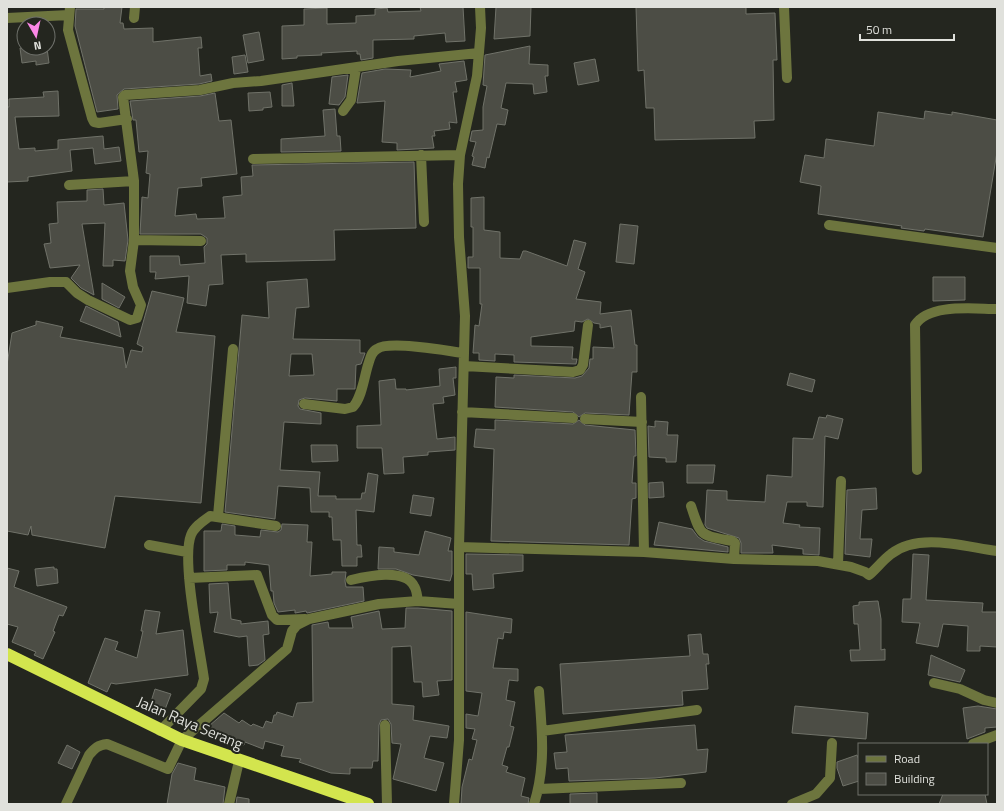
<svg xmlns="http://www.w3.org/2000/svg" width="1004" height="811" viewBox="0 0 1004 811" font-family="'Titillium Web',sans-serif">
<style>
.building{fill:#4c4d45;stroke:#707269;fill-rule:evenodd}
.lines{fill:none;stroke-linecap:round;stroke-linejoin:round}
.minor{stroke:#6d753e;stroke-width:10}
.highway{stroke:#d3e54e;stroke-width:12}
.labels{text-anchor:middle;stroke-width:4;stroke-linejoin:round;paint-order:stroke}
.street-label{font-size:15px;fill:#e0e1dc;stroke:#24261f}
</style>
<rect width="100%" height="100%" fill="#24261f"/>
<path class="building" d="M104 7H122L120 23H123L124 29 153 28V42L201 37 202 48H198L200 76 211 74 212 81 199 84 124 89 117 95 118 109 97 112 75 26 76 9H104Z
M420 7H463L465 41 446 42 445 33 414 36V39L373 40V58L361 60 360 54H357V51L321 53 322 55 297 56V58L282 59V26L304 25V9L327 8V24L356 23V16L375 15V9L387 8 388 12 421 11Z
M496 7H531L530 36 494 39Z
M636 7H746V14L775 13 777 60H773L774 120 754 121 755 138 655 140 654 108H646L644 70 638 71Z
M259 32 264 60 248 63 243 35Z
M530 46 529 64 548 65V76H545L547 92 534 94 533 84 506 83 501 108 508 110 505 125 497 124 489 158 487 157 485 168 472 165 474 157 472 156 476 142 470 141 472 131 483 130V107L487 86 483 85 485 55Z
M20 48H47L49 63 36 65V61L22 63Z
M245 55 248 72 234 74 232 57Z
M595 59 599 81 578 85 574 63Z
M464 61 467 80 455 82 457 92H453L457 123 449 122 450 129 434 131 435 136H432L434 148 397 150V143L382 142 385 101 357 103 362 73 385 69 411 70 410 77 441 71 439 64Z
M348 75 345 97 339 105 329 104 332 77Z
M292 83 294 106H282V85Z
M58 91 59 116 15 117 19 149 35 148V151L58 149V140L103 136 104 149 119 147 121 161 95 164 93 148 70 150 72 171 28 177V181L7 182V107H9V99L44 97 43 92Z
M270 92 272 107 263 108V110L249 111 248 93Z
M215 93 219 121 231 120 237 174 201 178 202 186 178 188 175 216 196 214 197 219 225 218 223 197 242 195 241 177 253 176 252 165 414 162 416 228 334 230 335 260 246 262V254L221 255 223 284 209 285 206 306 187 303 189 276 155 279 156 272H150V256H179L180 265 205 263 204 247 207 244V238L201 234H140L142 197 148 198 150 174 146 173 148 151 139 152 136 120H133L130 101 200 96Z
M335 109 337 136H340L341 151 281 152V139L325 136 323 110Z
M925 111 952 115V112L997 120V152L983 237 925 229 924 231 901 228 902 226 818 214 821 186 800 182 805 155 824 158 826 139 874 146 878 112 924 119Z
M103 189 104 205 124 203 128 240 125 261 113 260V266H103L105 223 82 224 94 295 81 288 71 278 80 265 50 268 44 244 51 243 49 224 58 223 57 202 87 201V190Z
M484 197V230L500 232V258L520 259 523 251H526L567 266 574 240 586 243 578 269 585 272 576 299 601 302 600 314 631 310 635 345H637V372H632L629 415 585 413 579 417 573 412 495 407 496 377 514 378V375L575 378 582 376 589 368 590 359H593V347L614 348 611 326 600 328V324L594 323 588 319 582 322 575 321 574 331 531 337V346L573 347 572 359H577L576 364 514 362V355L495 354V361L479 360V353H473L475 325 479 326 482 304H480V268H468V257H473V227H471V198Z
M620 224 638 226 634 264 616 262Z
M933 277H965V300L933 301Z
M307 279 309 307 296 308 293 339 360 340V353H365L361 364 356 365 355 389H337V401L305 398 299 400 298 406 300 409 321 413V424L284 422 280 470 320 472 318 496H336V499H361L362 493H365L368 473 378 475 374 512 356 510 357 545H361L362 557H357V566H342L341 540H333L332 517H329V512H311L310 488 278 486 275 519 225 512 242 315 269 318 267 282ZM291 354H312L314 375 289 376Z
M102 283 125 297 119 308 102 299Z
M152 291 184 298 176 332 215 336 201 503 115 496 105 548 32 535 31 526 28 535 7 531V365L12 333 36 325V321L63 327 60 337 123 348 126 368 131 350 142 352 143 347 137 344Z
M86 306 118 322 121 337 80 321Z
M456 367V378H453L455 395 443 397 444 403 433 404 437 439 455 437V450L428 452V455L403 457 404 473 384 474 382 448H357V426L381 425 379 381 395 379 396 389H406V390L440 386 439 369Z
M790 373 815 380 812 392 787 385Z
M827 415 843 419 838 439 825 436 823 507 807 506V502H787L783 523 800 525 799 527 820 528 819 555 803 554V549L772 545 773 553H741V543L739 538 707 528 705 525 707 490 727 491V500L765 502 767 475 792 477 793 438 813 439 819 417 826 418Z
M495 420 573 424 579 420 585 425 635 430 636 456H634L632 483H636V498L632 499 629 545 491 541 494 449 474 447 476 429 495 430Z
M655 421 668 422 667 435H678L676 462H666V458L649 457 648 426 655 427Z
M311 445H337L338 461 312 462Z
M687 465H715L713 483H687Z
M663 482 664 497 649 498V483Z
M876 488 877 509 862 510 860 539H872L870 557 845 554 847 490Z
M413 495 434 498 431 516 410 513Z
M659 522 692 529 698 537 704 541 728 547V552L654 545Z
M222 524 235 526V535L260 537 261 530 278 532 281 530 282 524 308 525 307 542H312L310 576 332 574V572H346L345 581 346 587H363L364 601 307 613 306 611 295 613V610L278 612 274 603 273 591H271L269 565 245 562V565H227V570L204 571V531H221Z
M425 531 451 538 448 551H452V574L450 581 413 575 396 569H378L379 547 394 548V552L419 555Z
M466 554 523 555V571L493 574 494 588 473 590 472 574H466Z
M913 554 929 555 926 600 983 603 982 612H997V647L980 646V651H967L968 626 943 624 938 647 916 643 920 623 902 622 903 599H911Z
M54 567V569H57L58 583 37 586 35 569Z
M7 568 19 571 14 587 67 607 63 616 59 615 53 631 55 632 43 659 34 655 36 652 12 642 18 627 7 624Z
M228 583 231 619 241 621V624L268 621 269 634 263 635 265 660 258 665 249 666 247 636 239 637 214 632 218 612 210 613 209 584Z
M878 601 881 619V650L885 649V660L851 661 850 650H860L858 624H854L853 606 859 605V602Z
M406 608H418L452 611V680L437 681 439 695 423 697 422 682H414L411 646 392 647V704L414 706 413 720 449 726 447 738 430 736 424 758 444 763 436 791 393 779 401 744 392 743 391 724 388 719 381 720 379 725 378 761H373L372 768H350V774L331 773 299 762 301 759 281 756 284 746 265 741 263 749 245 742 244 745 227 741 202 732 224 713 239 723 242 720 251 726 253 724 263 728 266 721 272 723 274 715H276L277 712 293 717 297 703 313 702 312 625 328 622 329 628H353L351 617 379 611 382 629 405 628Z
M145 610 160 612 156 634 183 630 188 675 116 684 111 683 107 692 88 683 105 638 118 642 115 650 137 658 143 631H141Z
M466 612 512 619 511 633 504 632 503 639 498 638 493 668 518 669V681L509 680 506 700 515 702 510 726 514 727 509 747H507L502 765 508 767 506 772 525 778 521 796 529 798 528 804H461L462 787 469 759 472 760 477 740 472 739 475 729 466 728V714L478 716 482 693 466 691Z
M701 634 703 654H708L709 664H706L708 689 682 691 683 705 563 714 560 664 690 656 688 635Z
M931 655 965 670 960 682 928 675Z
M155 689 171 694 164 712 149 708Z
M795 706 868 713 866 739 792 733Z
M978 706 997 709V727L985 728V732L967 739 963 708Z
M695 725 697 750 708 749 706 772 655 778 569 781 568 768 556 769 554 753 567 752 565 735Z
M67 745 80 752 72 769 58 763Z
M857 755 859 760V781L843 786 837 768V762Z
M178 763 196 768 194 780 225 787 223 804H167L172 774Z
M597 793V804H570V794Z
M943 794H985L987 804H939Z
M237 797 249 799V804H236Z"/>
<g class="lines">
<path class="minor" d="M70 7 68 30 92 118 94 122 99 123 127 119
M784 7 787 78
M7 18 69 15
M134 18 135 7
M343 111 351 100 356 68
M421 155 424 222
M253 159 460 155
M69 185 134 181
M829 225 997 248
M134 240 201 241
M7 288 50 282H66L77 293 88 300 130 320 137 318 141 305 133 287 130 271 134 240V181L123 97 125 95 200 90 233 83 261 81 398 61 479 53
M464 366 573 372 580 370 583 365 588 325
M641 397 644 552
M304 404 345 409 353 407C362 397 364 378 368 365 370 359 371 352 377 349 389 340 447 351 464 353
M462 412 573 418
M585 419 642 422
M917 470 915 325C929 303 974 309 997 309
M691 506C701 537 700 535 732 541L735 543 734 559
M218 516 233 349
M149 545 187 552
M459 547 644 552 734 559 818 561 851 567 865 572 869 575C876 569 883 560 891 554 919 532 965 547 997 551
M838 564 841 481
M189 578 257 575 272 615 277 620 305 619
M351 580C367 576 405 568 414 586 417 590 417 597 418 601
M934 683 960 689 984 700 997 703
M385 725 387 804
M160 731 201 689 204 679C200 649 181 560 191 535 194 527 203 521 210 516L276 526
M542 731 697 710
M973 744 997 735
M539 789 681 783
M66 804 89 755C95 748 98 745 107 744L168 769 182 740 287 649 292 631 297 625 309 619 379 604 418 601 459 604
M229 804 239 761
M454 804 459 740V547L464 353 465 316 459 237 458 184 460 155 477 76 481 28 480 7
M534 804C546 767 542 729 539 691
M792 804 816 794 830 778 832 743"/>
<path class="highway" d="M7 654 182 740 368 804"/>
</g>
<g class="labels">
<g class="street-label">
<text transform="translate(190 723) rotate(23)" y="5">Jalan Raya Serang</text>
</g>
</g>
<rect width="1004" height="811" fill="none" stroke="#e0e1dc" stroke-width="16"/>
<rect x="858" y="743" width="130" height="52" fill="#24261f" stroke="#6f716b"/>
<rect x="866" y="756" width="20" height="6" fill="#6d753e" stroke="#6f716b"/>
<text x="894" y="763" font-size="12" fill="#e0e1dc">Road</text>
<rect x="866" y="773" width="20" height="12" fill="#4c4d45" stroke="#6f716b"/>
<text x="894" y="783" font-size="12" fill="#e0e1dc">Building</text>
<g transform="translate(36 36) rotate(171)"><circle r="19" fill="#24261f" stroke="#6f716b"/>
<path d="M0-3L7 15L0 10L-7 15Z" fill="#fb87e6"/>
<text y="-6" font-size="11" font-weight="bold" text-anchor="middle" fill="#e0e1dc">N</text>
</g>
<path d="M860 34v6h94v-6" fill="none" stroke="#e0e1dc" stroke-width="2"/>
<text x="866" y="34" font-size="12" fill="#e0e1dc" stroke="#24261f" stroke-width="3" paint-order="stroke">50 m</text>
</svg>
